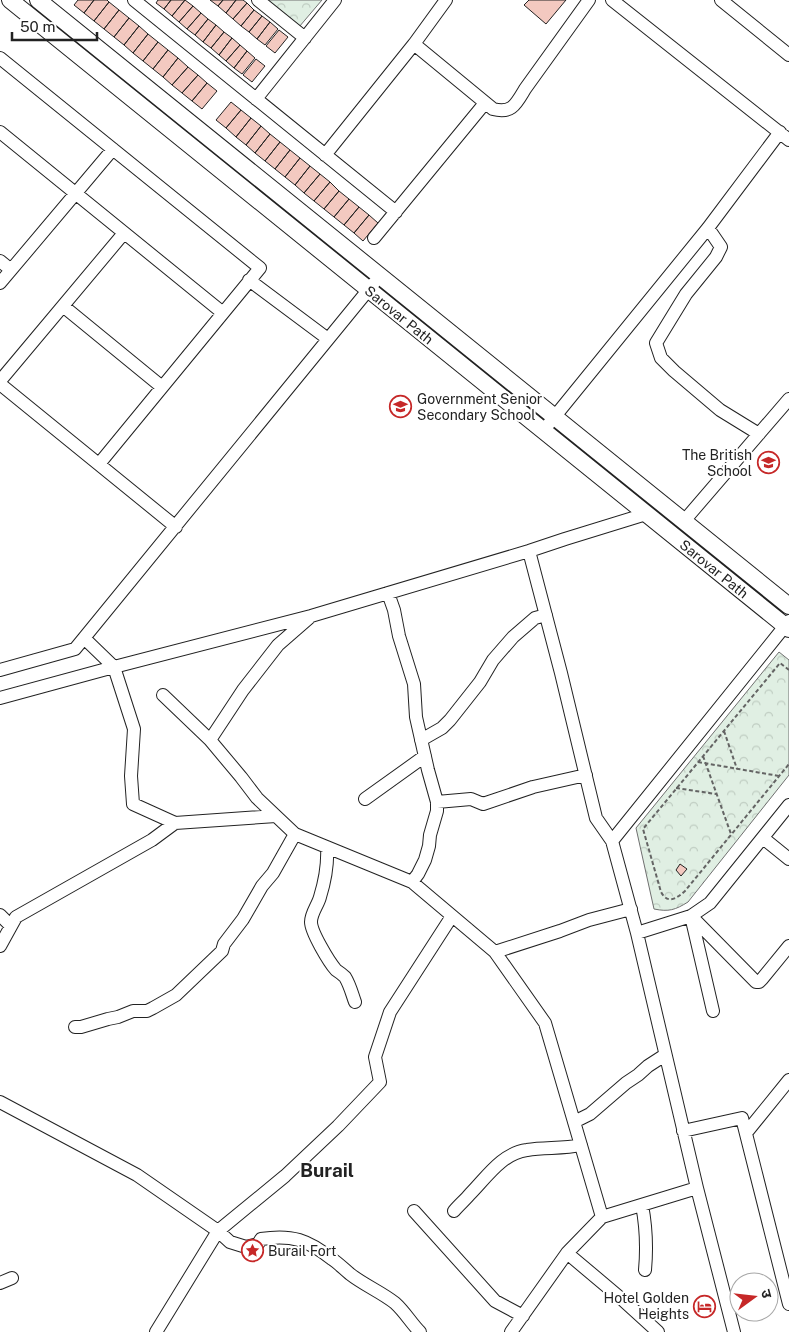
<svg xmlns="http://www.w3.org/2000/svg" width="789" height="1332" viewBox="0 0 789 1332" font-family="'Public Sans','Noto Sans Devanagari',sans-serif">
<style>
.park{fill:url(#park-crowns);stroke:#6f6f6f}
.building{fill:#f3c9c0;stroke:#222}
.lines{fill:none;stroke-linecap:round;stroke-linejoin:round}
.minor-casing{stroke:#222;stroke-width:14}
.major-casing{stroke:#222;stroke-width:18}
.path{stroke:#646464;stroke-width:2;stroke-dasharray:4 2.5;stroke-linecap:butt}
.minor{stroke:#fff;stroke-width:12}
.major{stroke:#fff;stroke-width:16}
.labels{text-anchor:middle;stroke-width:4;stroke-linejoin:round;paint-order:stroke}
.street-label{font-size:14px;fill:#222;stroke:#fff}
.poi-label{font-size:14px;fill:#222;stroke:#fff;text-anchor:start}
.district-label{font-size:19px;font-weight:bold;fill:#222;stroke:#fff}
</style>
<defs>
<pattern id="park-crowns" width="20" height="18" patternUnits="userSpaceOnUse" patternTransform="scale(1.25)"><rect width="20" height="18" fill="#e0efe3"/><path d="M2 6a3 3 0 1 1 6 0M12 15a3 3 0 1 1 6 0" fill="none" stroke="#c0cdc2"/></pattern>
</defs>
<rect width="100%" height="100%" fill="#fff"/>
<path class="park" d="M266 0H322L299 27Z
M779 652 789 660V775L688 902C675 910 669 912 654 909L636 828Z"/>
<path class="building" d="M78 0H94L84 13 74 5Z
M94 0H107L109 2 94 21 84 13Z
M158 0H171L164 9 156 3Z
M171 0H185L172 16 164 9Z
M185 0 193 6 179 22 172 16Z
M210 0H223L218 6Z
M223 0H236L226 13 218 6Z
M236 0H243L247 3 233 19 226 13Z
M529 0H566L546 24 524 5Z
M109 2 119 10 104 29 94 21Z
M247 3 254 10 241 26 233 19Z
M193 6 201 13 187 29 179 22Z
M119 10 129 18 114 37 104 29Z
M254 10 262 16 249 32 241 26Z
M201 13 208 19 195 35 187 29Z
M262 16 270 22 257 39 249 32Z
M129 18 139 26 124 45 114 37Z
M208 19 216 25 203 42 195 35Z
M270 22 278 29 265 45 257 39Z
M216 25 224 32 211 48 203 42Z
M139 26 148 34 133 53 124 45Z
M279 30 288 37 275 53 266 46Z
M224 32 232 38 219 55 211 48Z
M148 34 158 42 143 61 133 53Z
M232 38 240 45 226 61 219 55Z
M158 42 168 50 153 69 143 61Z
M240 45 247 51 234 68 226 61Z
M168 50 178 58 163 77 153 69Z
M247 51 255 58 242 74 234 68Z
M178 58 188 67 172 85 163 77Z
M256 59 265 66 252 82 243 75Z
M188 67 198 75 182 93 172 85Z
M198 75 207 83 192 101 182 93Z
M207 83 217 91 202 109 192 101Z
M231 102 241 110 226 128 216 120Z
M241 110 251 118 236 137 226 128Z
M251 118 261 126 246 145 236 137Z
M261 126 270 134 255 153 246 145Z
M270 134 280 142 265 161 255 153Z
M280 142 290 150 275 169 265 161Z
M290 150 300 158 285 177 275 169Z
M300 158 310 166 295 185 285 177Z
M310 166 320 174 304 193 295 185Z
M320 174 330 182 314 201 304 193Z
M330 182 339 191 324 209 314 201Z
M339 191 349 199 334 217 324 209Z
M349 199 359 207 344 225 334 217Z
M359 207 369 215 354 233 344 225Z
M369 215 378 223 363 241 354 233Z
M680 864 687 869 681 876 676 870Z"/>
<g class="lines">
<defs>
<path id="minor" d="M134 0 396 212
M258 0 305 38
M612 0 789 140
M721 0 789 55
M414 44 493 109C512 114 516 104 525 89L589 0
M0 58 260 268 99 464
M256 99 335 0
M0 132 223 313
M325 155 414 44 446 0
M708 228 721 247 716 257 686 294 656 343 661 358 674 371 720 410 759 434
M374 238 485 103
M0 261 11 270
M249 280 328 339
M0 283 113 149
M63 306 162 387
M0 381 124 233
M0 384 176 527
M543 431 708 228 780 132
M684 521 789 399
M529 551 561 673 596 818 612 841
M388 593 394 610 399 636 414 684 416 717 428 770 437 802V811L430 835 429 846 425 860 418 874 412 882
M84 638 114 667 311 616 529 551 565 539 646 514
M0 670 75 649 374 283
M163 695 210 740
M0 698 114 667 134 729 131 776 133 804 175 823 276 816 295 834 412 882 495 952 545 1023 602 1217
M421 740 442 728 450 720 480 682 493 660 513 637 535 618 546 615
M365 799 425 756
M437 802 471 799 483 804 533 787 586 775
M276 816 257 798 241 777 210 740 243 690 278 645 309 618
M763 838 789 859
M327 847C328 864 325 881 320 897 318 905 311 913 311 922 311 932 329 962 336 970 339 972 342 974 345 977 350 985 352 994 355 1002
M0 915 10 925
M691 916 756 982H759L762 979 789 946
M691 916 713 1011
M637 933 691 916 710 903 789 805
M0 946 16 917 152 840 175 823
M495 952 560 931 589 920 631 909
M75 1027H81L108 1019 118 1017 133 1011H147L153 1008 176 995 222 951 224 944 243 919 262 886 273 873 295 834
M0 1102 137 1175 218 1231 230 1242 246 1247 258 1244 261 1239C292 1234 308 1240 332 1259 338 1263 344 1269 350 1274 364 1285 381 1292 395 1303 405 1312 411 1323 420 1332
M574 1122 590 1114 626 1083 638 1075 648 1066 665 1055
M683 1131 742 1118 789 1304
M746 1133 789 1080
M642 1205C646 1226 647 1248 645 1270
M414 1211 495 1301 523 1316
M454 1211C459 1205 465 1200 470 1194 486 1178 502 1153 527 1150 545 1147 563 1149 581 1145
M567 1253 624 1301 658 1332
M0 1283 12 1278
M156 1332 218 1231 285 1176 338 1126 380 1082 375 1057 390 1012 452 916
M511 1332 567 1253 602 1217 697 1188
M734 1332 697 1188 637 933 612 841 789 621"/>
<path id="major" d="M10 0 789 629
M38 0 789 606"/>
</defs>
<use href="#minor" class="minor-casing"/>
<use href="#major" class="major-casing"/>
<path class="path" d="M789 670 780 663 643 829 661 892C668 905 677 898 685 891L789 764
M724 731 737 769
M703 756 731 834
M698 762 779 776
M676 788 716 794"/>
<use href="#minor" class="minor"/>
<use href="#major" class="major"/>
</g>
<defs>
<symbol id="school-ring" viewBox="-11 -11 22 22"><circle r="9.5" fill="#fff" stroke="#c62828" stroke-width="1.5"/><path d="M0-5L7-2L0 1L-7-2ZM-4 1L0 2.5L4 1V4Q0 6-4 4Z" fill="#c62828"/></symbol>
<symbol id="sight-ring" viewBox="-11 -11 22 22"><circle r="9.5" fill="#fff" stroke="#c62828" stroke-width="1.5"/><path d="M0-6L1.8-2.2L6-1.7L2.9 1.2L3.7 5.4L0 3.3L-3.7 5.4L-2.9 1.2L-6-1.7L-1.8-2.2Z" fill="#c62828"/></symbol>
<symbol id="hotel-ring" viewBox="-11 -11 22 22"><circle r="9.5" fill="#fff" stroke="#c62828" stroke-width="1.5"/><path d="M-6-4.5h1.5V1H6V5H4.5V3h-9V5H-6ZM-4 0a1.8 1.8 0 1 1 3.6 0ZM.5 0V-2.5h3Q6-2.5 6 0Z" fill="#c62828"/></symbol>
</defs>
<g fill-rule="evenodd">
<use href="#school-ring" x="388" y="394" width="25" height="25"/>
<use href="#school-ring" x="756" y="450" width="25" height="25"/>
<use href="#sight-ring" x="240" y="1238" width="25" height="25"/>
<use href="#hotel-ring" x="692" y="1294" width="25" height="25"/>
</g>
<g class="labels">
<g class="street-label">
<text transform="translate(399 315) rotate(39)" y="5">Sarovar Path</text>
<text transform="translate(714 569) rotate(39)" y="5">Sarovar Path</text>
</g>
<g class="poi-label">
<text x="417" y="404">Government Senior<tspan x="417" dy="16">Secondary School</tspan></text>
<text x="752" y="460" text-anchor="end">The British<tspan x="752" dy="16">School</tspan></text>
<text x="268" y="1256">Burail Fort</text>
<text x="689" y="1303" text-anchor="end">Hotel Golden<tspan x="689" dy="16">Heights</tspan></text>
</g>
<g class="district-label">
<text x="327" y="1177">Burail</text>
</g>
</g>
<g transform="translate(754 1297) rotate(75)"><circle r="24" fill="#ffffff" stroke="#a7a7a7"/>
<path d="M0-4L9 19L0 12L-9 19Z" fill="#c62828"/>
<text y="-8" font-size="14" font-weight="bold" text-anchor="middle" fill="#222222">उ</text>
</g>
<path d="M12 32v8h85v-8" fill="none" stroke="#222222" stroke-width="2.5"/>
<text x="20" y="32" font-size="15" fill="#222222" stroke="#ffffff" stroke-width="4" paint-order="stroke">50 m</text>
</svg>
